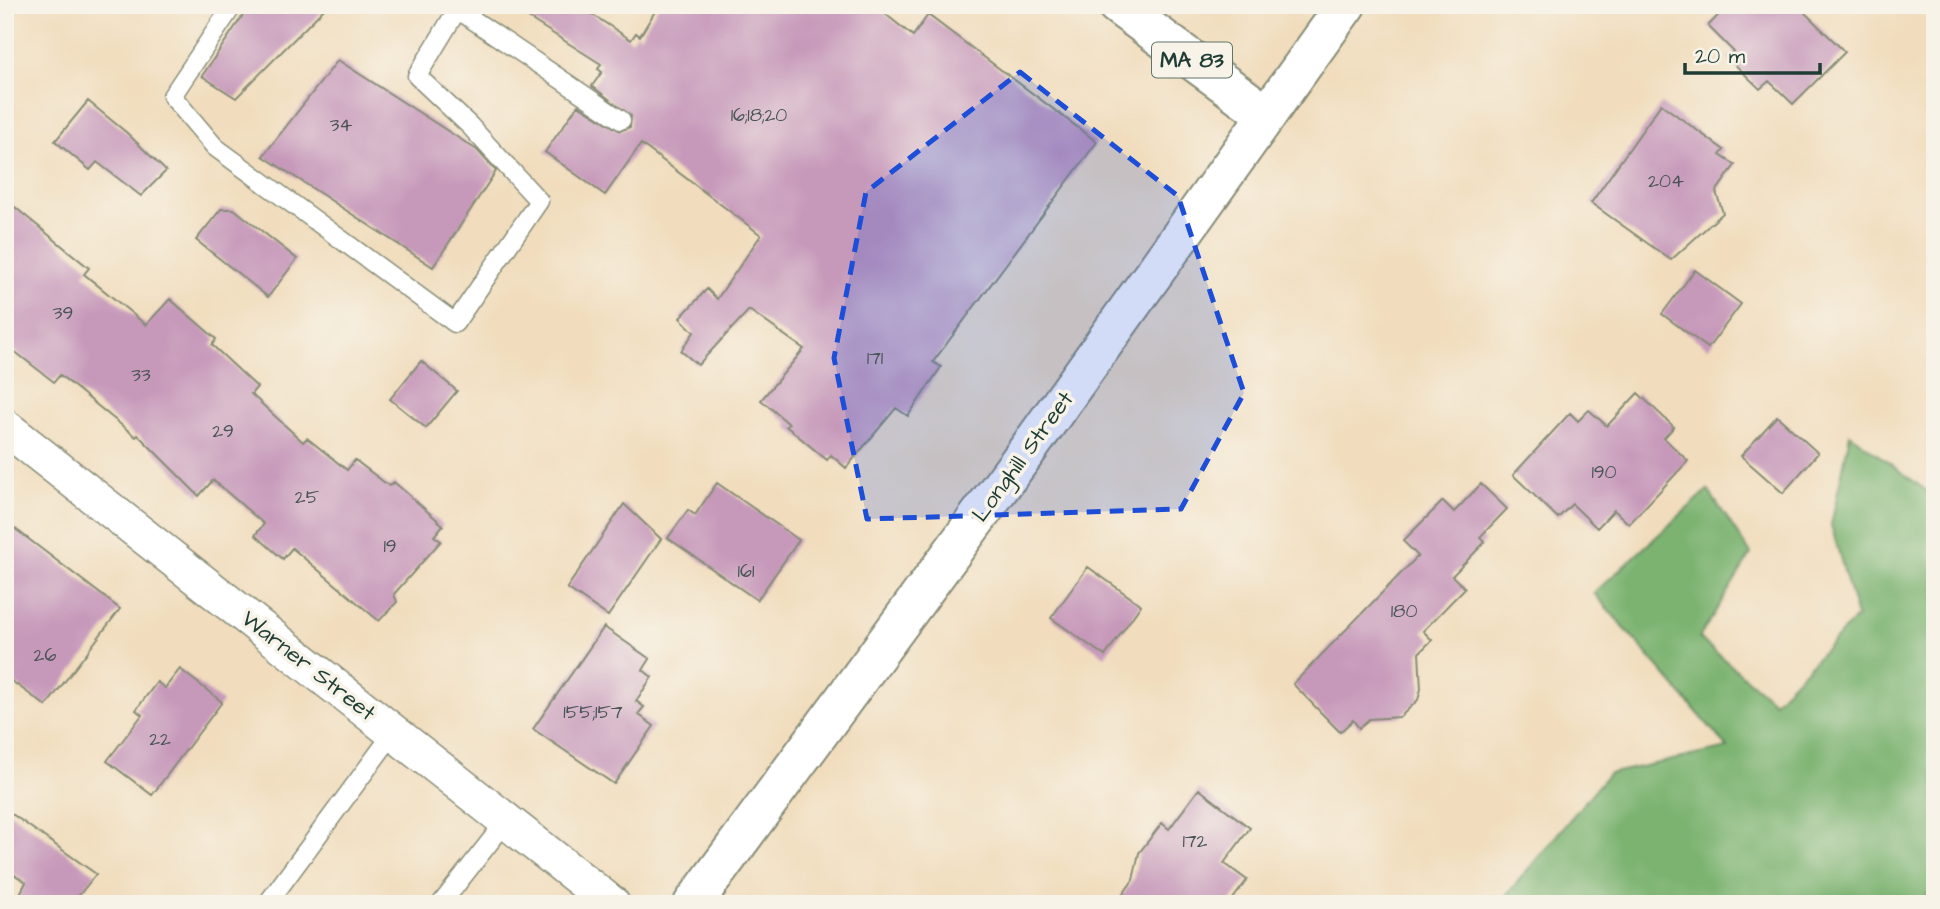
<svg xmlns="http://www.w3.org/2000/svg" width="1940" height="909" viewBox="0 0 1940 909" font-family="'Architects Daughter',sans-serif">
<style>
.forest{fill:#7cb371;stroke:#4e7852;stroke-width:2}
.building{fill:#c698ba}
.lines{fill:none;stroke-linecap:round;stroke-linejoin:round}
.lane-casing{stroke:#888d78;stroke-width:21}
.street-casing{stroke:#888d78;stroke-width:38}
.secondary-casing{stroke:#888d78;stroke-width:42}
.primary-casing{stroke:#888d78;stroke-width:42}
.lane{stroke:#fff;stroke-width:18}
.street{stroke:#fff;stroke-width:35}
.secondary{stroke:#fff;stroke-width:38}
.primary{stroke:#fff;stroke-width:38}
.marked{fill:#1d4ed8;fill-opacity:0.2;stroke:#1d4ed8;stroke-width:5;stroke-dasharray:14 9;stroke-linejoin:round}
.labels{text-anchor:middle;stroke-width:7;stroke-linejoin:round;paint-order:stroke}
.number-label{font-size:19px;fill:#495456}
.shield{fill:#f7f3e8;stroke:#60746a;stroke-width:2}
.shield-label{font-size:21px;font-weight:bold;fill:#1f3d34}
.street-label{font-size:23px;fill:#1f3d34;stroke:#f7f3e8}
</style>
<rect width="100%" height="100%" fill="#f7f3e8"/>
<filter id="ink" filterUnits="userSpaceOnUse"><feTurbulence type="fractalNoise" baseFrequency=".0143" numOctaves="2"/><feDisplacementMap in="SourceGraphic" scale="14" xChannelSelector="R" yChannelSelector="G"/><feConvolveMatrix kernelMatrix="1 2 1 2 8 2 1 2 1" color-interpolation-filters="sRGB"/></filter>
<filter id="wash" filterUnits="userSpaceOnUse"><feTurbulence type="fractalNoise" baseFrequency=".00686" numOctaves="4" result="noise"/><feDisplacementMap in="SourceGraphic" scale="28" xChannelSelector="R" yChannelSelector="G"/><feGaussianBlur stdDeviation="1.57" result="paint"/><feColorMatrix in="noise" values="0 0 0 0 0 0 0 0 0 0 0 0 0 0 0 0 0 1.4 0 .05"/><feComposite in="paint" operator="in"/></filter>
<g filter="url(#wash)">
<rect width="100%" height="100%" fill="#f1ddbd"/>
<path class="forest" d="M1850 434 1935 497V889L1927 894 1923 904H1499L1608 774 1728 748 1594 593 1708 490 1751 554 1699 638 1774 702 1857 617 1831 525Z"/>
<g id="blocks">
<path class="building" d="M250 5H328L236 98 202 76Z
M508 5H578L631 40 636 33 640 36 659 5H874L913 36 928 15 1097 142 933 362 941 367 908 416 896 408 846 468 831 455 827 460 786 426 789 424 761 400 804 349 749 310 698 365 681 351 694 332 680 318 707 289 717 299 761 235 641 144 605 195 545 152 578 105 620 131 630 127 631 116 592 86 602 72 598 69 601 64Z
M1728 5H1797L1845 52 1793 104 1769 81 1760 89 1728 58 1734 52 1708 26Z
M338 60 477 150 496 171 433 267 263 156Z
M88 101 127 133 166 171 141 196 97 162 90 170 55 141Z
M1661 104 1724 150 1720 155 1735 165 1716 192 1723 213 1671 260 1591 203Z
M5 199 89 268 84 274 146 325 170 299 216 339 212 345 257 387 251 394 303 442 307 438 347 470 355 460 389 486 394 482 443 525 434 536 441 541 394 594 397 602 379 621 292 548 283 559 255 535 264 524 213 480 199 496 138 435 136 437 60 375 54 382 5 344Z
M221 209H234L297 259 268 297 196 240Z
M1695 270 1741 304 1708 348 1662 314Z
M421 361 457 391 426 428 390 399Z
M1638 393 1674 427 1664 438 1688 461 1629 524 1614 510 1597 528 1572 504 1558 518 1513 475 1570 413 1578 421 1589 410 1607 426Z
M1777 416 1818 453 1783 493 1741 456Z
M717 483 799 540 757 600 668 538 688 510 695 515Z
M1481 484 1507 509 1480 537 1485 542 1452 576 1465 588 1423 631 1432 640 1419 653 1421 689 1418 700 1400 717 1369 719 1359 728 1353 720 1340 732 1293 684 1418 556 1403 541 1443 501 1454 512Z
M624 504 661 539 608 616 567 588Z
M5 521 120 609 46 706 5 676Z
M1088 567 1141 605 1105 656 1051 618Z
M604 627 650 659 643 670 652 677 636 701 644 707 638 714 654 726 614 784 533 729Z
M180 669 222 702 152 795 107 761 142 715 136 710 157 682 165 688Z
M1199 789 1250 828 1224 863 1247 880 1229 904H1116L1133 880 1139 853 1162 823 1169 829Z
M5 809 96 874 72 904H15L26 882 5 869Z"/>
</g>
</g>
<g filter="url(#ink)">
<use href="#blocks" fill-opacity="0" stroke="#888d78" stroke-width="2"/>
<g class="lines">
<defs>
<path id="lane" d="M233 5 172 96 215 147 455 323 539 201 470 126 417 76 460 5
M457 9 621 120
M267 904 394 732
M441 904 507 820"/>
<path id="street" d="M5 427 612 904"/>
<path id="secondary" d="M693 904 1029 448 1267 115"/>
<path id="primary" d="M1117 5 1267 115 1346 5"/>
</defs>
<use href="#lane" class="lane-casing"/>
<use href="#street" class="street-casing"/>
<use href="#secondary" class="secondary-casing"/>
<use href="#primary" class="primary-casing"/>
<use href="#lane" class="lane"/>
<use href="#street" class="street"/>
<use href="#secondary" class="secondary"/>
<use href="#primary" class="primary"/>
</g>
</g>
<path class="marked" d="M1020 72 1178 196 1244 393 1181 509 867 519 834 358 866 192Z"/>
<g class="labels">
<g class="number-label">
<text x="759" y="121">16;18;20</text>
<text x="341" y="131">34</text>
<text x="1666" y="187">204</text>
<text x="63" y="319">39</text>
<text x="875" y="364">171</text>
<text x="141" y="381">33</text>
<text x="223" y="437">29</text>
<text x="1604" y="478">190</text>
<text x="307" y="503">25</text>
<text x="390" y="552">19</text>
<text x="746" y="577">161</text>
<text x="1404" y="617">180</text>
<text x="45" y="661">26</text>
<text x="593" y="718">155;157</text>
<text x="160" y="745">22</text>
<text x="1195" y="847">172</text>
</g>
<rect class="shield" x="1152" y="42.5" width="80" height="35" rx="5"/>
<g class="shield-label">
<text x="1192" y="67">MA 83</text>
</g>
<g class="street-label">
<text transform="translate(1022 456) rotate(-54)" y="8">Longhill Street</text>
<text transform="translate(309 665) rotate(38)" y="8">Warner Street</text>
</g>
</g>
<rect width="1940" height="909" fill="none" stroke="#f7f3e8" stroke-width="28"/>
<path d="M1685 63v10h135v-10" fill="none" stroke="#1f3d34" stroke-width="3.5"/>
<text x="1695" y="63" font-size="21" fill="#1f3d34" stroke="#f7f3e8" stroke-width="5" paint-order="stroke">20 m</text>
</svg>
